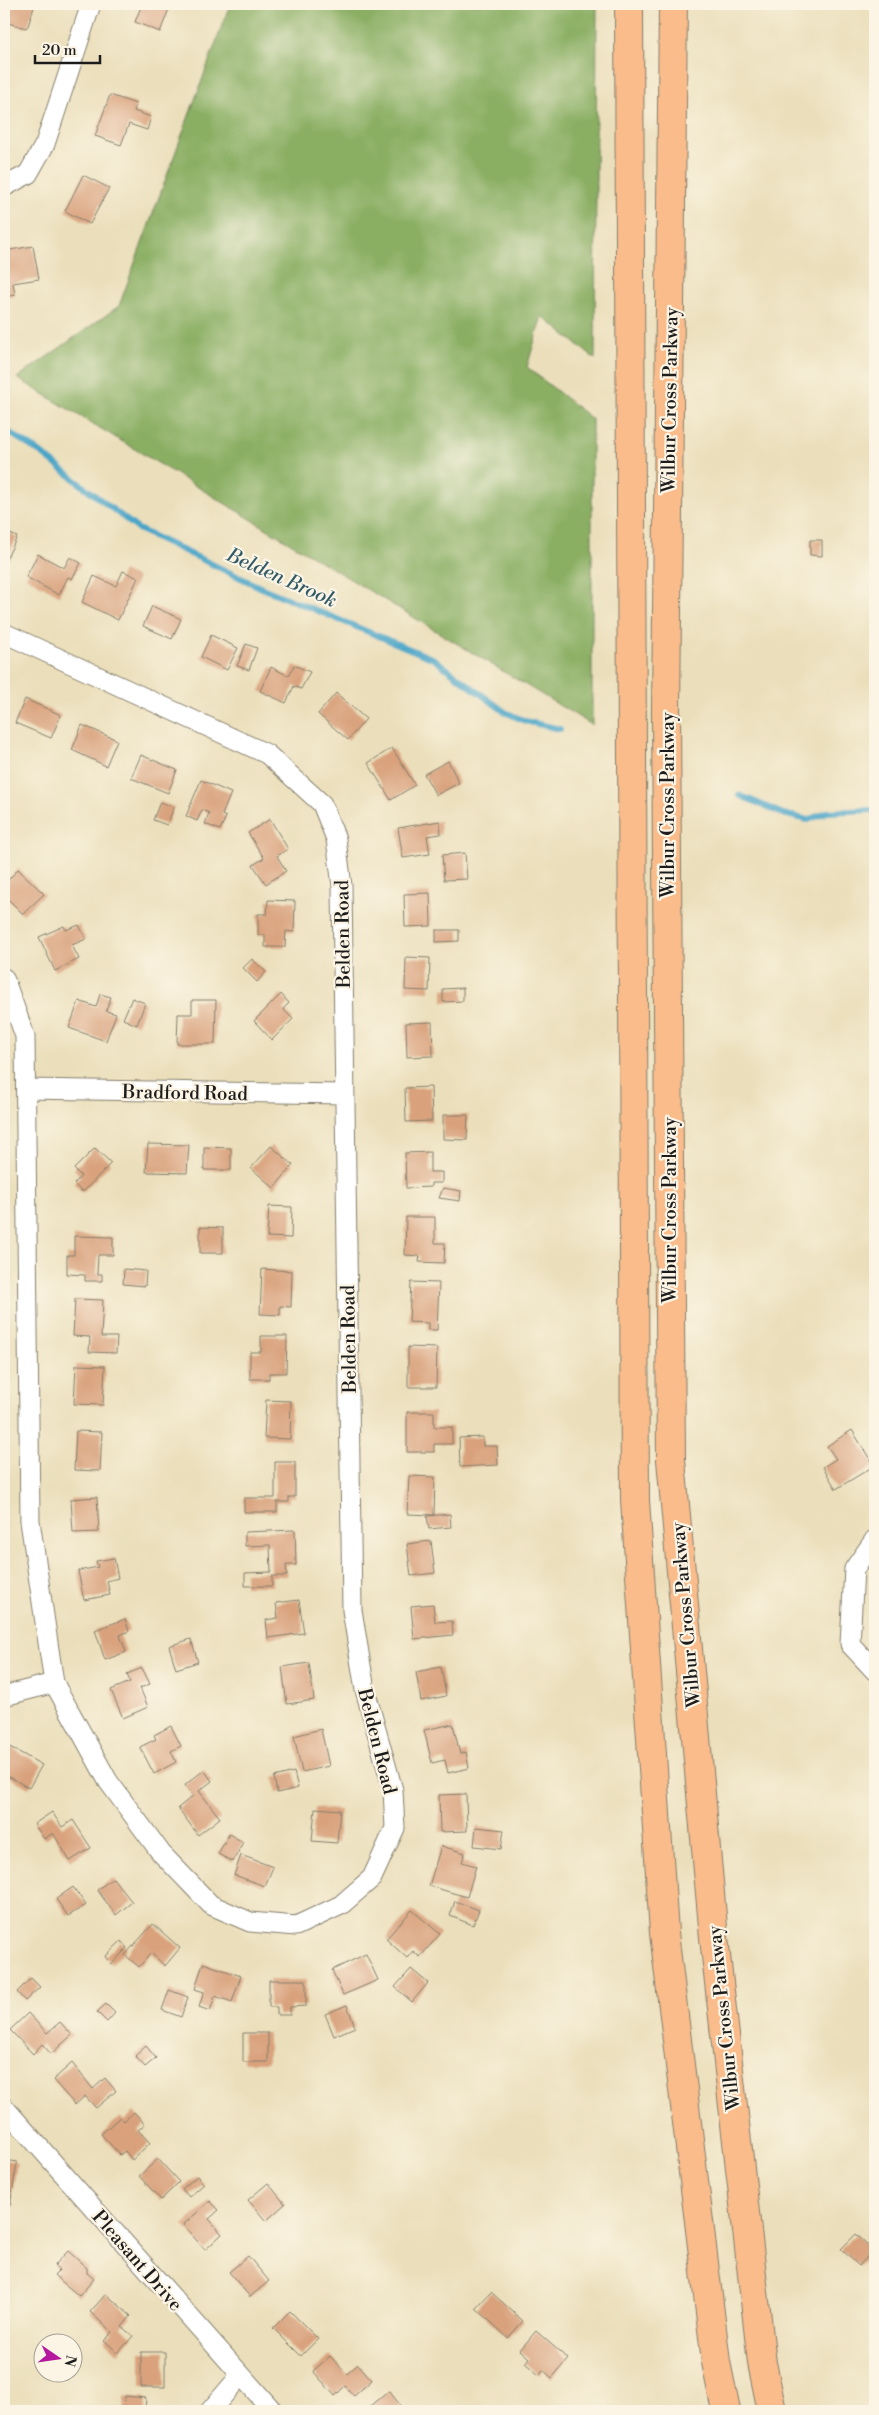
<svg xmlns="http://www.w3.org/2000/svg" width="879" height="2415" viewBox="0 0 879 2415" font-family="'Libre Bodoni',serif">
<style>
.forest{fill:#8aaf64;stroke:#536640}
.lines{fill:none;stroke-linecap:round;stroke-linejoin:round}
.stream{stroke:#4aa5c8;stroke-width:6}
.building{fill:#d9a27d}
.minor-casing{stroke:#847e6c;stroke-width:21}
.motorway-casing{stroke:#847e6c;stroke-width:30}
.minor{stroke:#fff;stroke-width:19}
.motorway{stroke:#fabc8b;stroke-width:28}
.labels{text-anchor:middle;stroke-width:4.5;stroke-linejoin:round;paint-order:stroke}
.street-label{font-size:19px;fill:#1c1c1c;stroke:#fcf5e5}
.water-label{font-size:20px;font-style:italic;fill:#315a69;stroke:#fcf5e5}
</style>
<rect width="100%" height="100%" fill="#fcf5e5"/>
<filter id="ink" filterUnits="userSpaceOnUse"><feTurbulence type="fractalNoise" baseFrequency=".02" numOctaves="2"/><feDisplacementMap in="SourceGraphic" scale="10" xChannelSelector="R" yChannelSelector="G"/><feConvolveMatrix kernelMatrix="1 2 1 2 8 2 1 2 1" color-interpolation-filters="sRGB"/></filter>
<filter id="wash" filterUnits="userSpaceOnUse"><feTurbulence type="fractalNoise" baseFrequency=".0096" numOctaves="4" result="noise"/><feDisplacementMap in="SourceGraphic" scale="20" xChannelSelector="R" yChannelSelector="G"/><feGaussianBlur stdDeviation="1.12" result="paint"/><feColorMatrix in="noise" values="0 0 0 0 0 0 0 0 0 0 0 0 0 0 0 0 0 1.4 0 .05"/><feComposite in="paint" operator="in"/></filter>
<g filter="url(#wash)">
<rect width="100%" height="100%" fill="#ebdfbb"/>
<path class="forest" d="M230 4H597L595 359 542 316 527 367 592 419V725L17 378 119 306Z"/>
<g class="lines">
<path class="stream" d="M4 429 41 453 138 529 262 588 434 659 505 712 525 721 560 729
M739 795 783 814 808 820 827 812 872 810 875 812"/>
</g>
<g id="blocks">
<path class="building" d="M7 4H35L28 26 26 28 4 22Z
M142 4H171L160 32 135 22Z
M110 95 136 104 134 111 151 117 147 130 129 124 121 145 95 136Z
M83 175 109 188 90 224 65 211Z
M33 246 39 279 13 283 15 295 4 297V251Z
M4 531 17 537 4 564Z
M810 540H822V556L810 555Z
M38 554 64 568 70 557 81 563 72 579 68 577 59 595 26 577Z
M123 571 138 578 118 620 82 602 94 576 116 586Z
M152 606 181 619 172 639 143 626Z
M211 635 238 648 227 670 201 657Z
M246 644 257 648 249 670 237 666Z
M294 665 310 672 301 689 294 686 286 703 260 691 271 667 289 676Z
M336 693 366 719 348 740 318 714Z
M25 699 61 715 51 738 15 723Z
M82 725 117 740 106 766 72 750Z
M392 748 415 785 391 800 368 763Z
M141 755 177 770 168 793 131 778Z
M448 761 459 783 436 795 424 774Z
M201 780 231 793 222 815 226 817 220 830 205 824 209 813 202 810 197 821 186 816Z
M160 802 174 807 167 825 153 820Z
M270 819 288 849 277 856 286 871 266 884 253 865 264 858 248 833Z
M440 821 441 834 427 836 430 854 403 858 398 828Z
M465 853 467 879 444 880 442 855Z
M18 869 44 894 23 914 4 895V885Z
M430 893 431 926 405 927 404 894Z
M268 900 295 901 294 932 286 931 285 947H265V935H258V914H267Z
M79 925 86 939 72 945 79 959 55 971 39 937 64 926 66 930Z
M436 930H459V941L436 942Z
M406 957 430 958 429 991 405 990Z
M252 959 266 972 257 982 243 968Z
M463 988V1001L443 1002V989Z
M100 994 111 997 106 1011 116 1014 106 1041 69 1028 79 1001 96 1007Z
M281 994 289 1003 283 1009 293 1019 272 1040 254 1021Z
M132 998 145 1003 137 1025 123 1019Z
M192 1000H216L215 1044H177L178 1014H192Z
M432 1022 433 1056 407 1057 406 1023Z
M431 1087 432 1121 406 1122 405 1088Z
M443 1115H468L467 1140 443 1139Z
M148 1144 189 1145 187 1173 146 1172Z
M271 1146 293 1165 274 1188 251 1168Z
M204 1147 231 1148V1170H204Z
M95 1148 111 1163 84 1191H81L74 1184 81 1176 74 1169Z
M430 1152V1172H442V1183H431V1187L406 1188 405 1153Z
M443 1188 461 1191 460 1201 439 1198Z
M269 1206 292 1207 291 1238 267 1237Z
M406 1217H435V1243H445L444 1263 419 1262 420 1256 405 1255Z
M200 1227 223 1228V1253H200Z
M74 1236 113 1237V1255H98L97 1274H102V1281H85V1275L67 1274V1255H74Z
M124 1269 146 1271 145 1286 123 1284Z
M262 1269 292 1271 291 1307 280 1306V1315L260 1314Z
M411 1282 439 1283 437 1330H428V1323L409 1322Z
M75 1299 103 1300 101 1337H117L116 1353 89 1352 90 1337 73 1336Z
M261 1336H287L286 1373H269V1379H250V1352H261Z
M408 1347 437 1348 436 1387H408Z
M76 1365 105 1366 103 1405 74 1404Z
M266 1400 291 1401 290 1439 264 1438Z
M407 1412H434V1427H452V1444H434V1452H407Z
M852 1430 874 1466 836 1489 823 1467 836 1459 827 1446Z
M76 1431 102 1432 100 1471 74 1470Z
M483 1437V1446H497L498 1465 460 1467 459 1438Z
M275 1462H295V1497H289V1502H277V1512H244V1498H275Z
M409 1476 435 1477 434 1515 407 1514Z
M97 1497 99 1532 73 1533 71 1499Z
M450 1514 451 1527 429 1529 427 1516Z
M295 1530 296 1565H286L287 1576H272V1586H245V1573L271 1572 270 1545 245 1546V1532Z
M431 1541 435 1573 411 1576 407 1544Z
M114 1558 118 1578 107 1581 110 1595 84 1600 78 1571 98 1567 96 1561Z
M299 1600 304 1633 268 1638 266 1620 278 1618 276 1603Z
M433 1604 435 1622 452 1621 453 1635 414 1639 411 1606Z
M125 1619 129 1631 120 1635 126 1652 105 1660 95 1630Z
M191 1639 198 1662 176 1669 169 1646Z
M309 1663 314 1700 287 1704 282 1667Z
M441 1667 446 1696 421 1701 416 1672Z
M142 1668 150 1684 140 1688 148 1707 123 1718 111 1690 130 1682 127 1674Z
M453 1724 460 1754 466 1752 469 1768 448 1773 445 1760 432 1763 424 1730Z
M171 1726 181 1746 171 1751 176 1762 154 1774 140 1747 156 1739 154 1735Z
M321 1729 329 1766 302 1772 294 1736Z
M8 1746 42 1765 29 1788 4 1774V1754Z
M204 1770 212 1781 199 1791 220 1818 198 1835 178 1808 193 1796 185 1785Z
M294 1772 298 1788 277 1793 274 1777Z
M466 1794 467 1831 440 1832 439 1795Z
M315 1808 340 1810 337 1843 312 1841Z
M52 1812 62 1827 73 1820 91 1848 70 1861 53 1833 44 1839 34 1824Z
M476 1827 504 1830 501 1849 474 1846Z
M229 1834 243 1842 233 1862 218 1854Z
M441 1846 465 1853 462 1862 476 1866 467 1897 429 1886Z
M241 1855 273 1867 265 1886 234 1875Z
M113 1878 132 1902 116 1915 97 1890Z
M73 1887 86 1905 68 1916 56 1899Z
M455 1901 479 1910 473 1925 450 1916Z
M412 1910 440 1934 420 1957 413 1951 407 1958 386 1939Z
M153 1924 180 1948 165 1966 151 1953 139 1967 125 1955Z
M121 1941 127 1948 112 1964 105 1957Z
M366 1954 378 1980 343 1995 332 1970Z
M203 1963 241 1976 232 2002 215 1996 210 2011 199 2007 204 1992 195 1989Z
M411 1969 428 1983 412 2002 395 1987Z
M31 1978 40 1987 25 2001 17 1992Z
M269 1980H306V2006L290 2007V2015H277V2007H269Z
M169 1990 188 1997 181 2017 162 2010Z
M106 2004 115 2013 107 2022 97 2012Z
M347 2005 355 2027 334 2036 325 2014Z
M28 2013 47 2033 60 2022 72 2035 51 2054 42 2044 33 2054 10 2030Z
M243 2033H268V2062H243Z
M146 2046 156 2058 145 2067 135 2056Z
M72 2063 93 2089 105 2078 116 2091 96 2108 85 2096 75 2105 53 2080Z
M134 2112 145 2124 138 2130 150 2143 132 2160 125 2151 120 2155 101 2134 120 2117 124 2121Z
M158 2159 179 2182 161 2200 139 2176Z
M5 2160 17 2162 10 2206 4 2205Z
M197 2176 204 2184 189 2197 182 2189Z
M268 2183 285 2204 266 2221 248 2200Z
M210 2201 219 2210 209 2219 222 2234 205 2250 183 2225Z
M856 2234 873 2250 859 2266 841 2249Z
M68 2251 87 2268V2273L94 2279 79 2296 54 2275 59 2270 54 2266Z
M248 2256 269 2281 250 2297 229 2272Z
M491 2292 523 2321 508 2338 476 2308Z
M106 2294 131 2316 122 2327 133 2336 118 2353 104 2340 112 2332 90 2312Z
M290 2311 318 2339 301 2356 273 2328Z
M536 2331 568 2359 552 2378 543 2370 539 2375 525 2363 529 2358 520 2350Z
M141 2352H165V2387H141Z
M330 2356 347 2374 358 2364 372 2380 354 2396 345 2386 335 2396 313 2371Z
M389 2391 405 2411H365Z
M125 2396 146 2398 145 2411H124Z"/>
</g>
</g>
<g filter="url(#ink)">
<use href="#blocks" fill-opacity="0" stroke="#847e6c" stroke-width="1"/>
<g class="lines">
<defs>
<path id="minor" d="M4 187 28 174 45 144 91 4
M4 633 267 754 322 804 336 839 342 886 352 1610 365 1690 393 1790 395 1828 372 1878 341 1905 296 1926 250 1922 211 1905 161 1853 108 1781 54 1683 30 1521 25 1036 4 978
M26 1089 344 1094
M875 1539 854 1569 850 1644 875 1671
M4 1696 54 1683
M4 2107 273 2411
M210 2411 240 2376"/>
<path id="motorway" d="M629 4 635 1500 664 1933 716 2362 726 2411
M673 4 666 713 671 1460 714 1938 762 2363 772 2411"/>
</defs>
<use href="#minor" class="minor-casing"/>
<use href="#motorway" class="motorway-casing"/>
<use href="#minor" class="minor"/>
<use href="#motorway" class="motorway"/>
</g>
</g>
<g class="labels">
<g class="street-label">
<text transform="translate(669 400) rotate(-89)" y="7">Wilbur Cross Parkway</text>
<text transform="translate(667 805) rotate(-90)" y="7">Wilbur Cross Parkway</text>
<text transform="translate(342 934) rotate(-91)" y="7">Belden Road</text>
<text transform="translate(185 1092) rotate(1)" y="7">Bradford Road</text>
<text transform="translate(669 1210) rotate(-90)" y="7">Wilbur Cross Parkway</text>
<text transform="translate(348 1339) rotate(-91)" y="7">Belden Road</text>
<text transform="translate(685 1615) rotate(-95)" y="7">Wilbur Cross Parkway</text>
<text transform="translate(378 1741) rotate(76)" y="7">Belden Road</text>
<text transform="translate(723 2018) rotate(-96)" y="7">Wilbur Cross Parkway</text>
<text transform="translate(138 2260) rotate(49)" y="7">Pleasant Drive</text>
</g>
<g class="water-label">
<text transform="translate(282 577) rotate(24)" y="7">Belden Brook</text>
</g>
</g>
<rect width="879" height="2415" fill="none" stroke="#fcf5e5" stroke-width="20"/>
<g transform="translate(58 2358) rotate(103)"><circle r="24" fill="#fcf5e5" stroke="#a29e95"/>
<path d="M0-4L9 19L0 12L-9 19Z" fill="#b5179e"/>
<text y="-8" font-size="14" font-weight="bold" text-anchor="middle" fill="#1c1c1c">N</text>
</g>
<path d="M35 55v8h65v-8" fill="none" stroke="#1c1c1c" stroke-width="2.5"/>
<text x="42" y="55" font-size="15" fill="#1c1c1c" stroke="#fcf5e5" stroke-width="4" paint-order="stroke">20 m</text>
</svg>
